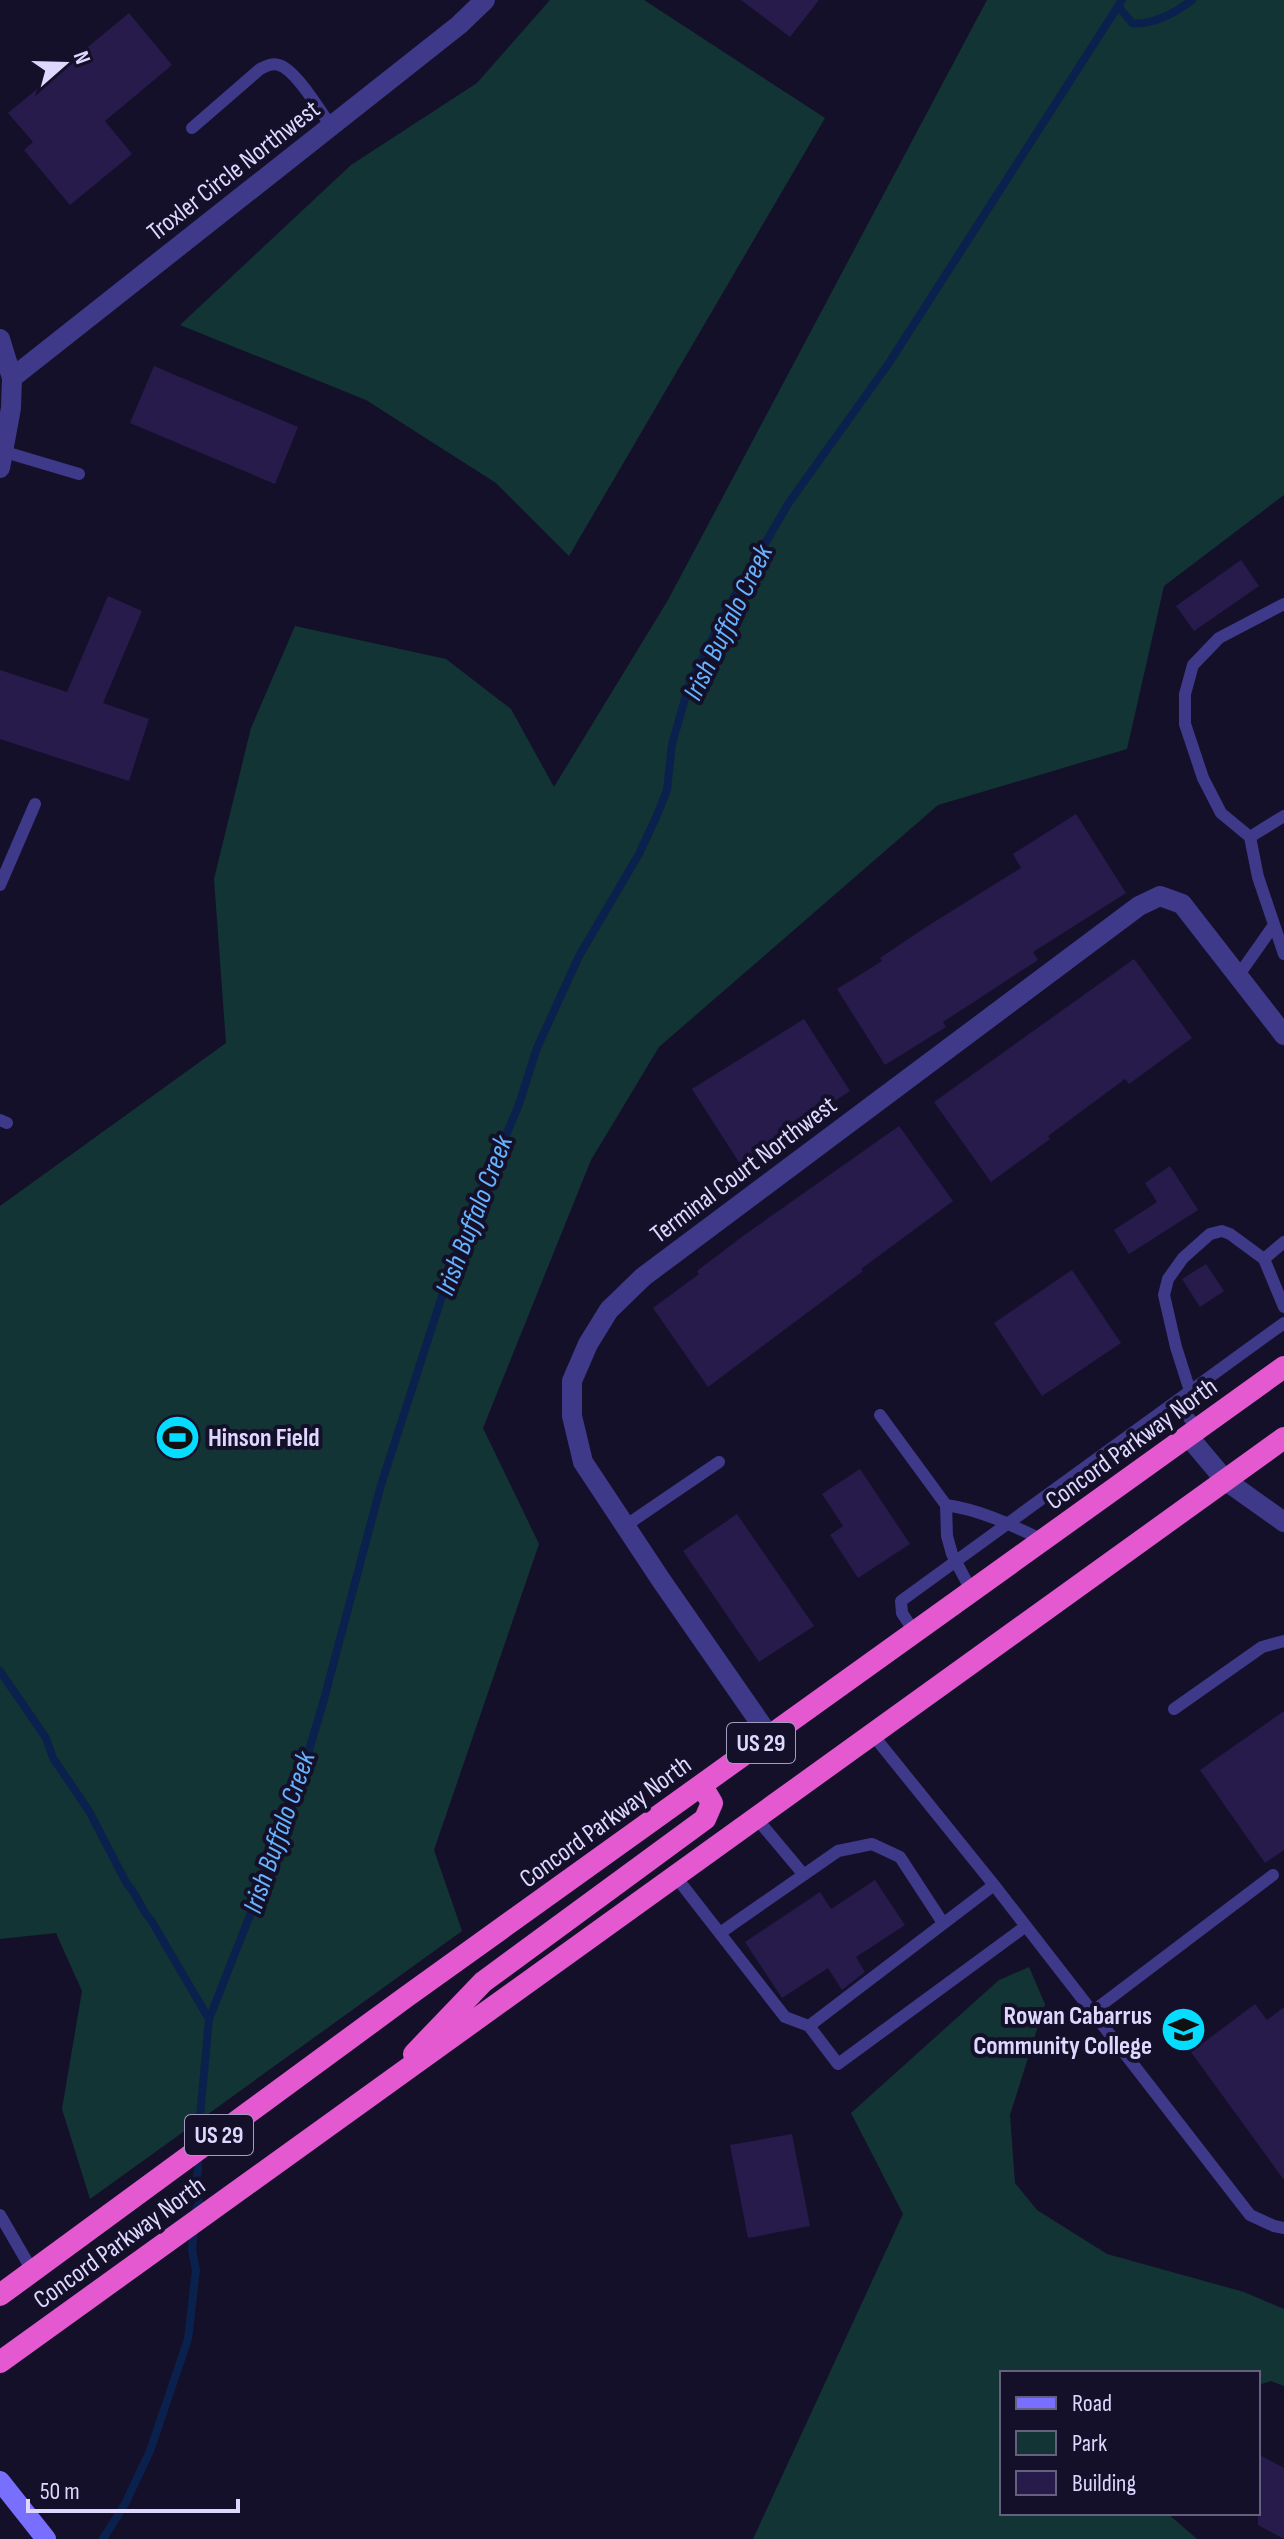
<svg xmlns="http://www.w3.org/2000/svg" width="1284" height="2539" viewBox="0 0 1284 2539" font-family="'Sofia Sans Condensed',sans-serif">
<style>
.green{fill:#123434}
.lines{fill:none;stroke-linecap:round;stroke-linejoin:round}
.stream{stroke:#0b214d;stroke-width:8}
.building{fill:#261b4b}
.service{stroke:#3f398a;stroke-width:12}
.minor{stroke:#3f398a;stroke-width:20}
.secondary{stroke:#786fff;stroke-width:20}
.trunk{stroke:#e459d0;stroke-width:22}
.labels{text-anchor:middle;stroke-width:8;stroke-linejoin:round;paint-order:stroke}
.shield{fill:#15102a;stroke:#a29cbf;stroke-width:2}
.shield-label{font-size:24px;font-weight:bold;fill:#ded8ff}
.street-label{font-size:26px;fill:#ded8ff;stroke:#15102a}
.poi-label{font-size:26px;font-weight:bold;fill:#ded8ff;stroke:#15102a;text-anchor:start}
.water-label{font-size:28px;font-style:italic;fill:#66b3ff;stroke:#15102a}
</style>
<rect width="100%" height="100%" fill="#15102a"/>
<path class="green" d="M550 0H644L825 118 569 556 496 483 366 400 180 325 351 165 477 83Z
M987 0H1284V495L1164 586 1127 749 938 805 659 1047 591 1160 483 1428 539 1544 434 1850 462 1931 90 2199 62 2109 82 1991 56 1933 0 1939V1206L226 1043 214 879 251 728 295 626 446 659 511 709 554 787 668 600Z
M1029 1967 1045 2004 1010 2115 1015 2183 1037 2210 1107 2254 1244 2292 1284 2309V2386L1271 2381 1258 2385V2373H1002V2513H1167L1197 2539H753L903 2214 851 2113 999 1980Z"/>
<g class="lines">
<path class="stream" d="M1118 6 1132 23C1154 25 1175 13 1192 0
M0 1671 46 1738 53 1758 89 1811 127 1884C138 1895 140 1909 151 1920L209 2019
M195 2213 199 2203 195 2183 198 2171 199 2127 209 2019 290 1814 323 1703 381 1485 453 1262 519 1104 537 1048 579 956 639 854 657 815 667 790 672 744 689 685 727 609 788 504 889 363 1122 0
M103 2539 125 2504 150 2451 188 2339 196 2270 192 2250 194 2227"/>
</g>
<path class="building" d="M741 0H819L790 37Z
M129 13 172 65 105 121 132 154 70 205 24 150 33 142 8 113Z
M154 366 298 427 275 484 130 423Z
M1241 560 1259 586 1194 631 1176 606Z
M108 596 142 611 103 703 149 719 129 781 0 739V670L67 692Z
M1076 814 1126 893 1033 952 1038 960 943 1022 946 1027 885 1065 837 989 882 961 880 958 926 927 1021 868 1013 854Z
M1134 959 1192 1038 1129 1084 1125 1079 1048 1136 1050 1139 991 1182 934 1102Z
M804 1019 850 1091 806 1120 809 1125 742 1167 692 1089Z
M899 1126 953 1201 861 1269 863 1271 708 1387 653 1308 699 1274 697 1271 743 1236Z
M1170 1166 1198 1210 1129 1254 1114 1230 1157 1202 1145 1183Z
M1206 1264 1224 1291 1200 1307 1182 1279Z
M1072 1270 1121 1343 1042 1396 994 1323Z
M860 1469 910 1544 858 1578 830 1535 843 1526 822 1494Z
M737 1514 814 1626 759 1662 683 1551Z
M1284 1711V1850L1265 1863 1200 1770Z
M875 1880 905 1925 856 1957 865 1972 842 1990 828 1968 782 1998 745 1942 820 1892 831 1909Z
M1255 2004 1267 2020 1284 2007V2180L1191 2052Z
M792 2134 810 2226 748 2238 730 2145Z
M1258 2454 1284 2468V2539L1258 2525Z"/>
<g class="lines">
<path class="service" d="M192 128 260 69C266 66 271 63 279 65 296 70 320 111 331 126
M5 452 79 474
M1284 604 1219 638 1193 665 1185 694V724L1203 778 1221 813 1250 837 1258 877 1284 954
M1250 837 1284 816
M0 885 35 804
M1238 976 1274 925
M0 1120 7 1123
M1264 1259 1284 1242
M1190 1391 1176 1347 1164 1295 1168 1279 1183 1258 1210 1234 1222 1231 1230 1234 1264 1259 1284 1307
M1176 1402 1198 1429
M880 1415 946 1505 947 1536 952 1554 972 1592
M946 1505C981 1510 1011 1525 1043 1540
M625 1526 719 1462
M915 1633 902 1613 901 1601 1284 1323
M1174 1709 1262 1647 1284 1641
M873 1735 994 1885 1250 2215 1274 2226 1284 2228
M757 1819 804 1875
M676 1877 785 2017 809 2026
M994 1885 809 2026 838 2064 1026 1926
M720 1933 838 1851 872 1844 900 1857 943 1923
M1092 2012 1273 1875
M0 2215 33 2272"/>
<path class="minor" d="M0 339 12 378 11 408 0 468
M12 378 459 25 485 0
M1188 1436 1225 1480 1284 1522
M770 1737 661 1580 583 1462 572 1416V1381L588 1344 609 1310 643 1277 1139 906 1160 896 1182 904 1284 1035"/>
<path class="secondary" d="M0 2481 46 2539"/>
<path class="trunk" d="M414 2054 483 1982 705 1819 712 1803 702 1786
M0 2295 406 1997 1284 1367
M0 2362 1284 1438"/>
</g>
<defs>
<symbol id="stadium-disc" viewBox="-11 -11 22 22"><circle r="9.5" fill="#04ddff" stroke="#15102a"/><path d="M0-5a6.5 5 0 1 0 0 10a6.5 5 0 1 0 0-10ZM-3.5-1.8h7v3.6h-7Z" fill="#111"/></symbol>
<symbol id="university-disc" viewBox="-11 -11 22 22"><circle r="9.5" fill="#04ddff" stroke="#15102a"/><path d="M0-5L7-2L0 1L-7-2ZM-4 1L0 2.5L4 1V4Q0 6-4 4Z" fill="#111"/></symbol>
</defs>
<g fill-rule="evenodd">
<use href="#stadium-disc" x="152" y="1412" width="51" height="51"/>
<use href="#university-disc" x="1158" y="2004" width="51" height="51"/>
</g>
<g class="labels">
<g class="shield">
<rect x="727" y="1723" width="68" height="40" rx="6"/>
<rect x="185" y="2115" width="68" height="40" rx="6"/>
</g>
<g class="shield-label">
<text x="761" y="1751">US 29</text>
<text x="219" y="2143">US 29</text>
</g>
<g class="street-label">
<text transform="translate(233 170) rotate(-38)" y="9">Troxler Circle Northwest</text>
<text transform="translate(743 1169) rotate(-37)" y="9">Terminal Court Northwest</text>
<text transform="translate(1131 1443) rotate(-36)" y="9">Concord Parkway North</text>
<text transform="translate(605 1821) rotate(-36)" y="9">Concord Parkway North</text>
<text transform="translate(119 2242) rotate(-36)" y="9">Concord Parkway North</text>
</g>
<g class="poi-label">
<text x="208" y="1446">Hinson Field</text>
<text x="1152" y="2024" text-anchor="end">Rowan Cabarrus<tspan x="1152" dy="30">Community College</tspan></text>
</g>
<g class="water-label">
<text transform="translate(727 622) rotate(-64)" y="10">Irish Buffalo Creek</text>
<text transform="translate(473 1215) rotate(-69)" y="10">Irish Buffalo Creek</text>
<text transform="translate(278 1832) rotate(-71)" y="10">Irish Buffalo Creek</text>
</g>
</g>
<rect x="1000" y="2371" width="260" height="144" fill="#15102a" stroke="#65607f" stroke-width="2"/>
<rect x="1016" y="2397" width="40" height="12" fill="#786fff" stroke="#65607f" stroke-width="2"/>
<text x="1072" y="2411" font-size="24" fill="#ded8ff">Road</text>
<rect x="1016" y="2431" width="40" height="24" fill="#123434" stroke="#65607f" stroke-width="2"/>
<text x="1072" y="2451" font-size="24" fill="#ded8ff">Park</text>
<rect x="1016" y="2471" width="40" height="24" fill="#261b4b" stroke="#65607f" stroke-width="2"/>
<text x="1072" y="2491" font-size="24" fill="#ded8ff">Building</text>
<g transform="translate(64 64) rotate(70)" stroke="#15102a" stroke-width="6" paint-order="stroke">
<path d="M0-6L14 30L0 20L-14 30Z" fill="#ded8ff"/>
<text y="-12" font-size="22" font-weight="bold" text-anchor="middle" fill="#ded8ff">N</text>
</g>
<path d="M28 2499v12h210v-12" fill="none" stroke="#ded8ff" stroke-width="4"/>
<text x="40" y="2499" font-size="24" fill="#ded8ff" stroke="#15102a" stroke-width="6" paint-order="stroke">50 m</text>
</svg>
